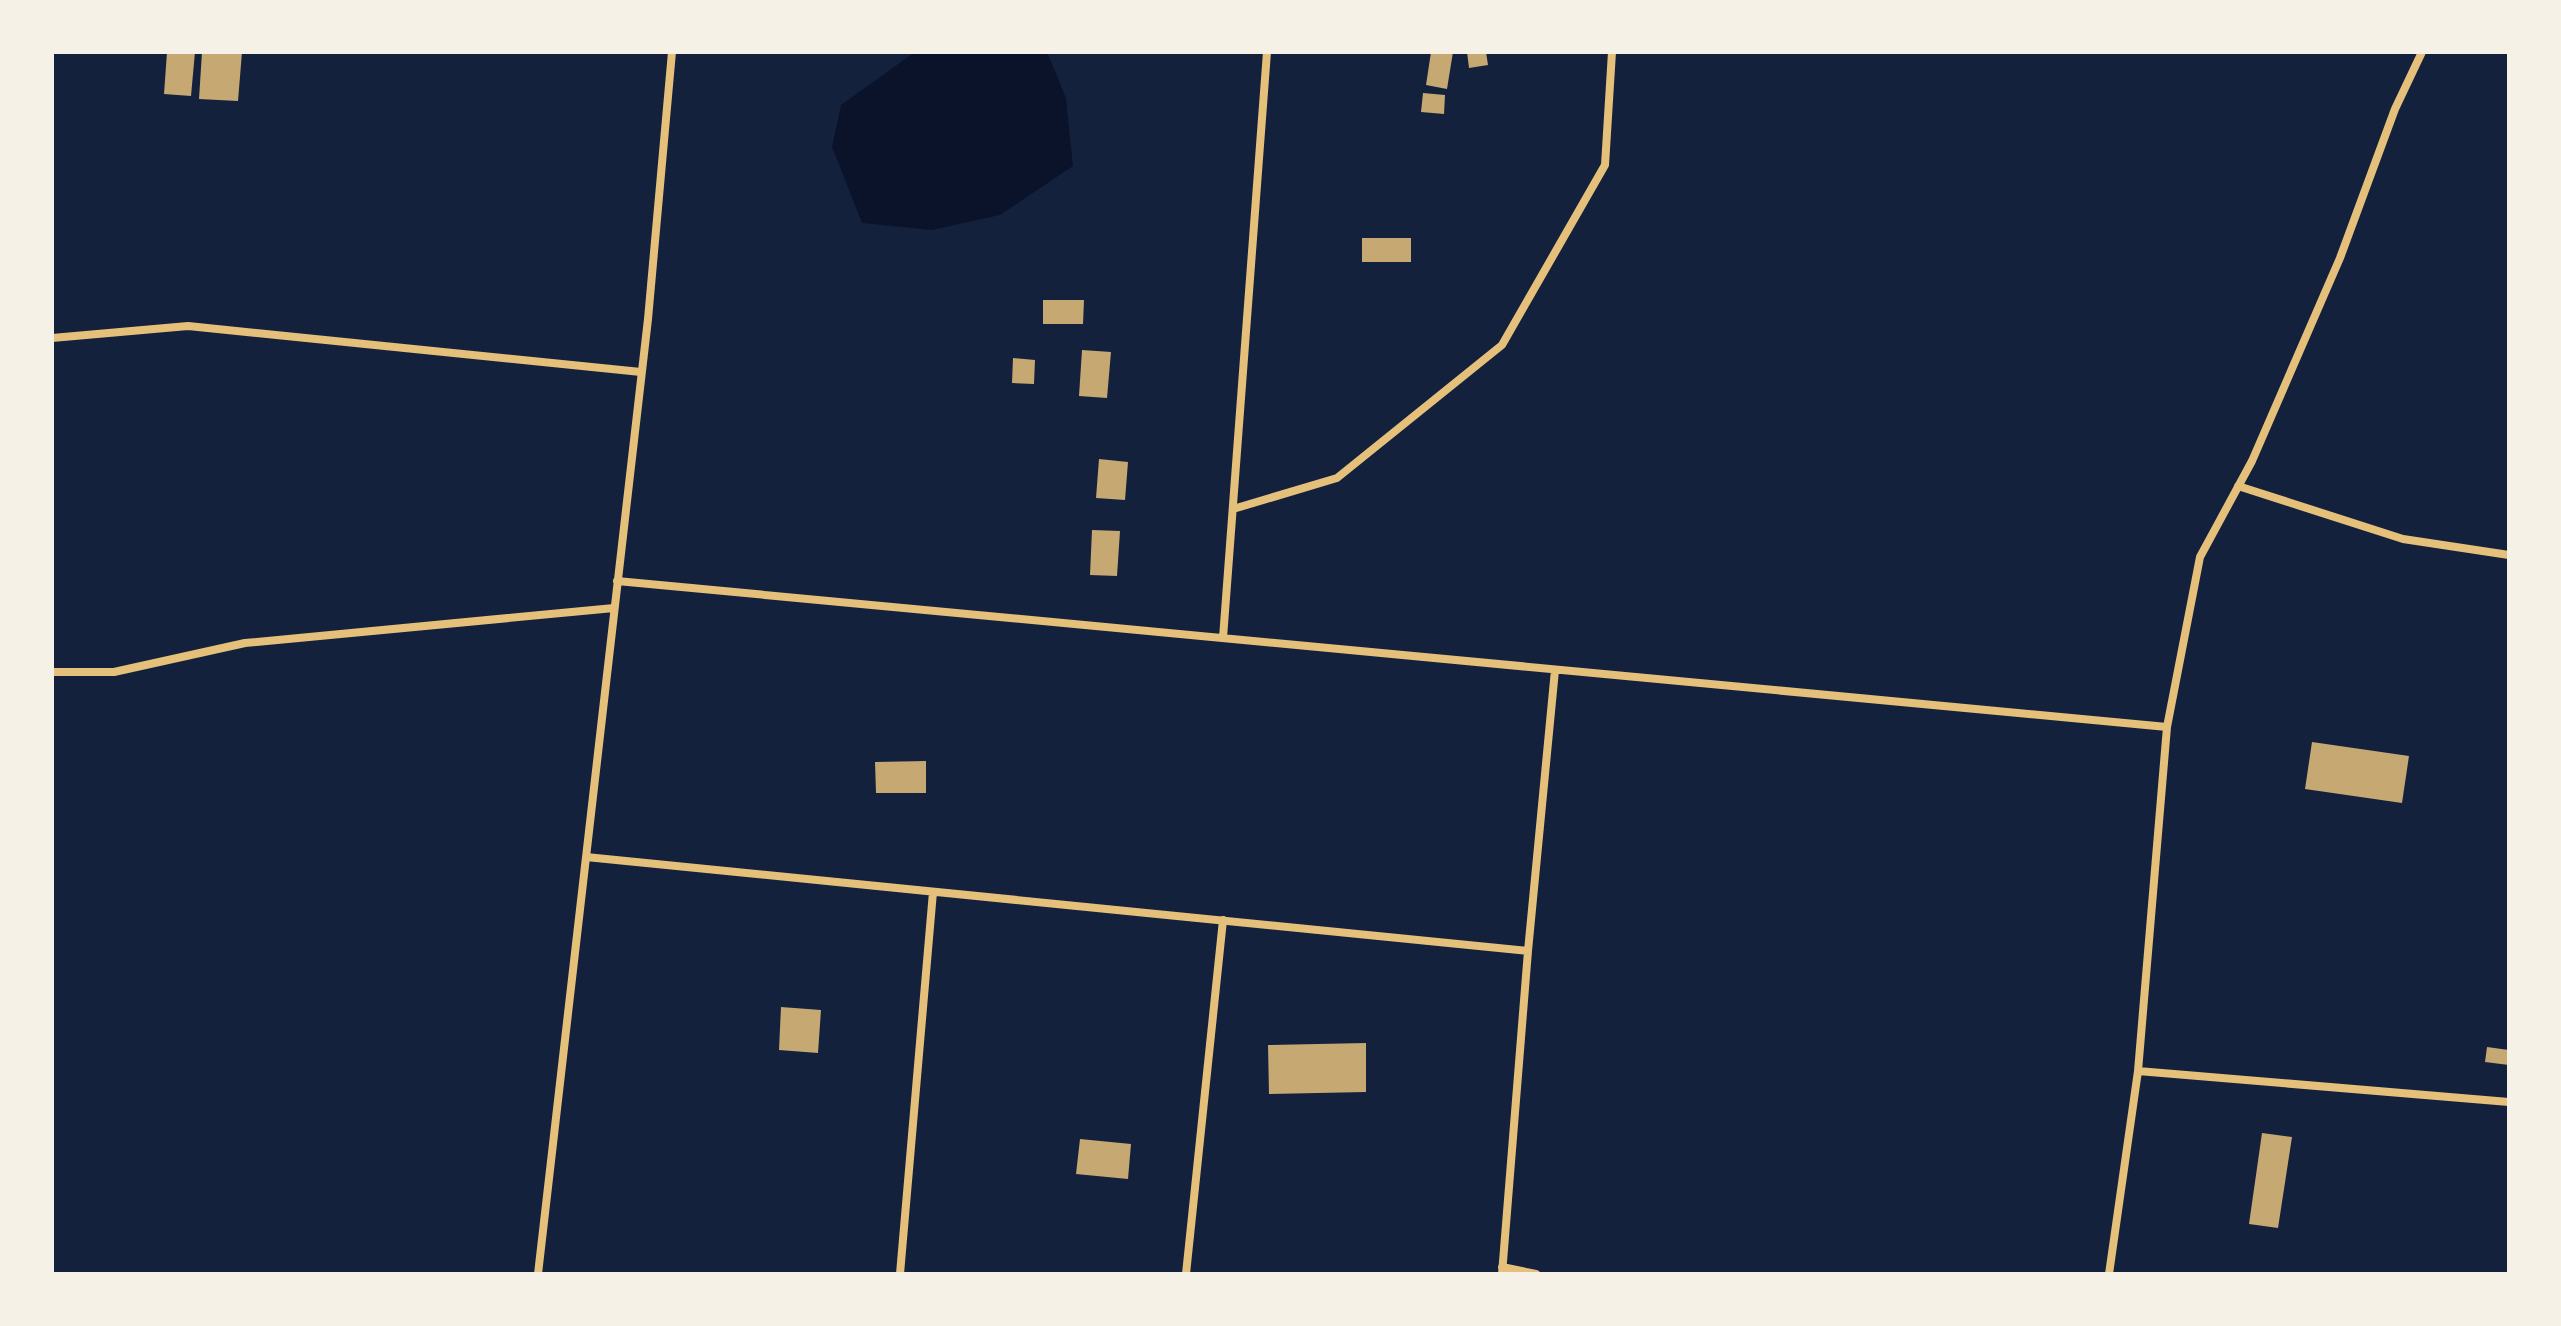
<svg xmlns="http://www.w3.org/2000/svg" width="2561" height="1326" viewBox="0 0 2561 1326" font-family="'Golos Text',sans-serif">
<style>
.water{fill:#0b132b}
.building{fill:#c6a872}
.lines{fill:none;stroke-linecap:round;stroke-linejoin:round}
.minor{stroke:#e5c07b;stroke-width:8}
</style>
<rect width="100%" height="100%" fill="#14213d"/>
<path class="water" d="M915 52H1047L1066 98 1073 166 1000 215 932 230 862 223 832 147 841 105Z"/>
<path class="building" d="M167 52H195L191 96 164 94Z
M202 52H242L238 101 199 99Z
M1431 52H1453L1447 89 1426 85Z
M1467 52H1486L1488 65 1469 68Z
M1423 93 1445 95 1444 114 1421 112Z
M1362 238H1411V262H1362Z
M1043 300H1084L1083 324H1043Z
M1082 350 1111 352 1107 398 1079 396Z
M1013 358 1035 360 1034 384 1012 383Z
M1099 459 1128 462 1125 500 1096 498Z
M1092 530 1120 531 1117 576 1090 575Z
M2312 742 2409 756 2402 803 2305 789Z
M926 761V793H876L875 762Z
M781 1007 821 1010 818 1053 779 1050Z
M1366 1043V1092L1269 1094 1268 1045Z
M2487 1047 2509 1050V1065L2485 1062Z
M2262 1133 2292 1137 2278 1228 2249 1224Z
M1080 1139 1131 1144 1128 1179 1076 1174Z"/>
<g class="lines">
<path class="minor" d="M52 338 188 326 641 372
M2238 486 2403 539 2509 555
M1233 509 1337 478 1502 345 1605 165 1612 52
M617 581 2167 727
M1223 638 1267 52
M52 672H114L245 643 614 608
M586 857 1528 951
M2138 1071 2509 1102
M1502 1267 1536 1274
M538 1274 648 319 672 52
M900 1274 933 892
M1186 1274 1223 920
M1502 1274 1528 951 1555 670
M2109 1274 2138 1071 2167 727 2200 557 2252 461 2340 258 2395 109 2422 52"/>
</g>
<rect width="2561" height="1326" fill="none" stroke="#f6f1e7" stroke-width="108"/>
</svg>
